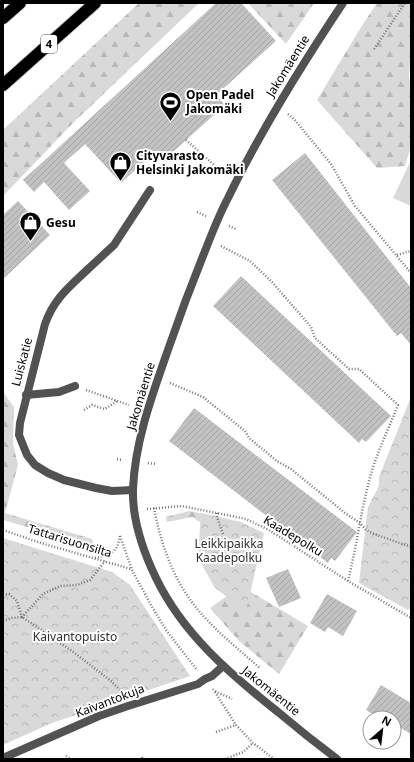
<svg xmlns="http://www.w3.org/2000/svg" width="414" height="762" viewBox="0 0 414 762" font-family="'Noto Sans',sans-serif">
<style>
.forest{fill:url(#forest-firs)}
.park{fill:url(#park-crowns)}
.pitch{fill:#d9d9d9}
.building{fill:url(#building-hatch)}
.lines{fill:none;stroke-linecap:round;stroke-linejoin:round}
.motorway-casing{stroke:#dbdbdb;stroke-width:14}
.path{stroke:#747474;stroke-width:2.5;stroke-dasharray:1 2;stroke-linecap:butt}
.service{stroke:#525252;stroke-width:8}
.minor{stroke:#525252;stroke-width:8}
.tertiary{stroke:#525252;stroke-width:8}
.motorway{stroke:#000;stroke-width:12}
.labels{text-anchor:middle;stroke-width:4;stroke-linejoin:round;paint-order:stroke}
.shield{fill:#fff;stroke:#4c4c4c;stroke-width:1}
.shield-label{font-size:11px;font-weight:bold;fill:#000}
.street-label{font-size:12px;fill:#000;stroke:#fff}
.poi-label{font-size:12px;font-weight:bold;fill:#000;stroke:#fff;text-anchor:start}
.park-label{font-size:12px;fill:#303030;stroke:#fff}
</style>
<defs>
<pattern id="forest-firs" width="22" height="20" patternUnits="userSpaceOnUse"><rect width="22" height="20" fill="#d9d9d9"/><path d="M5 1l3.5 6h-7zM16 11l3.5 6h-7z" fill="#b8b8b8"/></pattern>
<pattern id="park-crowns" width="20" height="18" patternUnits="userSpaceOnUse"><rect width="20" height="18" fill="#d9d9d9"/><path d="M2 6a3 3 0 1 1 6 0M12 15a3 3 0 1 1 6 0" fill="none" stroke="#b8b8b8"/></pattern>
<pattern id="building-hatch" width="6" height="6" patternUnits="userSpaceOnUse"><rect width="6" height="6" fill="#c2c2c2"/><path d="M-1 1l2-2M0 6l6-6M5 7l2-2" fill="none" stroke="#a5a5a5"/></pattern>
</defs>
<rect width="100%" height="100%" fill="#fff"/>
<path class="forest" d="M139 3H199L74 122 3 196V130Z
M248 3H314L286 44Z
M377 3H411V43L409 77 411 84V146L405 166 377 168 317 100 363 24Z
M3 392 14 407 13 444 18 465 5 513 92 539 93 546 3 520Z
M189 511 214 516 200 522 192 517 167 522 166 517Z
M251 592 308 626 279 674 239 641 210 608 227 596Z"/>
<path class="park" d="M411 397V607L408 610 359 583 368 507 379 486V477Z
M201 513 241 522 264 533 246 611 215 588 198 558Z
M3 538 112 572 130 585 190 676 52 723 3 745Z"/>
<path class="pitch" d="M411 160V206L393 198Z"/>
<path class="building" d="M216 3H241L276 41 216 95 225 105 165 159 157 150 121 183 85 144 64 163 90 191 69 210 44 182 34 192 23 180Z
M305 153 411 288V345L401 333 397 336 272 180Z
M18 201 50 235 3 279V215Z
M241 276 391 416 366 442 362 439 359 443 213 306Z
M194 408 357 532 335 561 331 558 328 563 169 441Z
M288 569 301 598 279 607 266 578Z
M327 594 357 611 343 636 328 627 325 632 310 623Z
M381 685 411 703V734L394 724V718H379L366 710Z"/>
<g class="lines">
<defs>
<path id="motorway" d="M3 18 20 3
M3 85 95 3"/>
</defs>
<use href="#motorway" class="motorway-casing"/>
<path class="path" d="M374 49 405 3
M288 114 294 119 331 164 355 206 411 273
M186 140 214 165 220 168
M197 212 206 216
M229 226 236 229
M221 246 250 261 272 282 311 327 315 338 349 369H359L398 405C389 428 378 450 371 474 361 509 357 545 348 581
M397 255 411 251
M170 383 203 397 245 431 249 438 277 461 291 469 345 513 360 523 366 530 374 534 411 547
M86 390 129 405
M84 410 92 405 105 409 117 401
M117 459 123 460
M148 463 155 464
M154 508C161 545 174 582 199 611 217 632 239 650 260 668
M147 509 182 506 246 519 269 530 348 581 411 618
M217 513V517L223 534
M3 530 41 543 131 569
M120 536 132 570 151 605 166 630 197 670
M95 558C111 555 117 553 120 536
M3 595 9 594 17 601 22 617 43 594 60 586 77 585 90 580 105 561
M3 621 12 618 22 617 72 651 111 681 124 694
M213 689C216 693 227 696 232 699
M215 692 236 725 253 743 274 759
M216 732 236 725
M66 756 70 759
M142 757 143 759
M225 759 243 752 253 743"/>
<path class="service" d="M87 270 114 245 150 190
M26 395 59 392 75 386"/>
<path class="minor" d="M87 270C68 288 54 299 45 324L20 423 19 435 27 455 35 465 48 473 64 480 96 488 112 491 133 490
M3 758 99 716 128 706 198 684 205 679 212 676 223 666"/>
<path class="tertiary" d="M337 759C317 744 297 728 278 712 230 674 183 634 156 578 143 551 132 519 133 489 135 440 153 393 169 347 180 315 192 283 205 251 212 233 219 215 228 198 261 130 301 66 343 3"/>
<use href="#motorway" class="motorway"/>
</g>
<defs>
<symbol id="stadium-pin" viewBox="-11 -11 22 30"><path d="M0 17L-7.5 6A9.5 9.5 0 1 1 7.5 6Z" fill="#000" stroke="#fff"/><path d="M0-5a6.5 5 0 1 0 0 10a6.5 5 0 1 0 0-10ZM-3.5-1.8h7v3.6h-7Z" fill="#fff"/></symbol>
<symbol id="shop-pin" viewBox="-11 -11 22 30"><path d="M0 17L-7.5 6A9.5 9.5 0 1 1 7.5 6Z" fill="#000" stroke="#fff"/><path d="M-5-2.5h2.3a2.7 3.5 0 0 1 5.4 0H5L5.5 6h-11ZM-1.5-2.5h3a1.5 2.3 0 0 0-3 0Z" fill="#fff"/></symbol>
</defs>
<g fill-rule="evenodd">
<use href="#stadium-pin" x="158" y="90" width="25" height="34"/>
<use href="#shop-pin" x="108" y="150" width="25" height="34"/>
<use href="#shop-pin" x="18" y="210" width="25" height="34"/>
</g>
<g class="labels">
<rect class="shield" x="41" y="35" width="16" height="18" rx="3"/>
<g class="shield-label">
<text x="49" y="48">4</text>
</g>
<g class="street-label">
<text transform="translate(288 66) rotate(-58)" y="4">Jakomäentie</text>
<text transform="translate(22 362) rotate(-75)" y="4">Luiskatie</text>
<text transform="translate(141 396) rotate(-73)" y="4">Jakomäentie</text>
<text transform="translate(293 536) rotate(31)" y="4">Kaadepolku</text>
<text transform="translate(70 541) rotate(17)" y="4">Tattarisuonsilta</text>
<text transform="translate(271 691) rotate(39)" y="4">Jakomäentie</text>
<text transform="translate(110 701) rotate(-21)" y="4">Kaivantokuja</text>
</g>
<g class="poi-label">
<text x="186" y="99">Open Padel<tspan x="186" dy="14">Jakomäki</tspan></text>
<text x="136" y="160">Cityvarasto<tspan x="136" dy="14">Helsinki Jakomäki</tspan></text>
<text x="46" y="227">Gesu</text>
</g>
<g class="park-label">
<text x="229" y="548">Leikkipaikka<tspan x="229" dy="14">Kaadepolku</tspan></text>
<text x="75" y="641">Kaivantopuisto</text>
</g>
</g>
<rect width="414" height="762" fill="none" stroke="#000000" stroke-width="8"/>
<g transform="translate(382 730) rotate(28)"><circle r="19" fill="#ffffff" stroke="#999999"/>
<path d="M0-3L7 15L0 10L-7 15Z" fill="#000000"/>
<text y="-6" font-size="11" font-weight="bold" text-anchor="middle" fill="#000000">N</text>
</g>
</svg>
